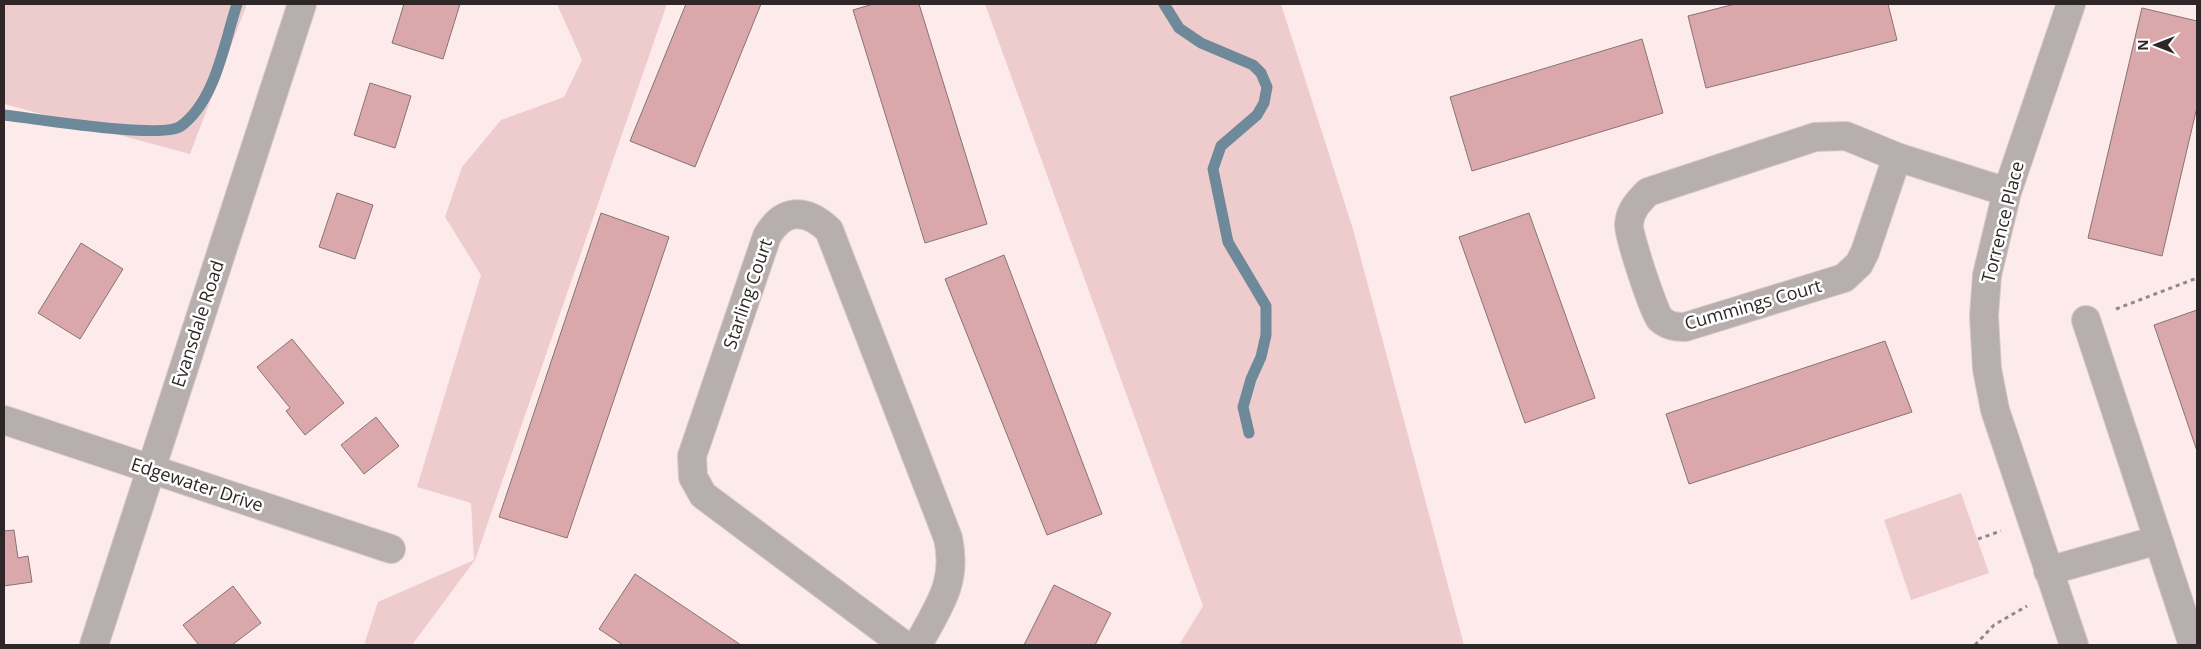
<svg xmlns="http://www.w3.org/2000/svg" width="2201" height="649" viewBox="0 0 2201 649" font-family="'Open Sans',sans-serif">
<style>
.green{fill:#eeccce}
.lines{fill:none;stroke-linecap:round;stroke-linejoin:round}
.stream{stroke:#6d899a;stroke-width:11}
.building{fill:#daa8ab;stroke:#867374}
.minor-casing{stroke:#d8c8c9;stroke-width:30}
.path{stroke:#948788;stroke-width:3;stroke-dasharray:4 4;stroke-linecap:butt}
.minor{stroke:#b7aeae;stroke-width:28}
.labels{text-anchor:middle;stroke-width:5;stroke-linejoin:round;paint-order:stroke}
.street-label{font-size:18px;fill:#2e2627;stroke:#fefefe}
</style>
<rect width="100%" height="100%" fill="#fdebec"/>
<path class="green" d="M4 4H247L190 154 4 104Z
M557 4H667L475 560 412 645H364L378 602 474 560 471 503 417 487 481 275 445 217 462 167 501 120 564 97 582 60Z
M985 4H1281L1353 229 1464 645H1179L1203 606Z
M1961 493 1989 573 1911 600 1884 520Z"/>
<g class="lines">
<path class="stream" d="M1164 4 1179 28 1201 43 1253 65 1261 73 1267 87 1264 103 1257 115 1221 146 1213 169 1228 242 1266 306V335L1261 357 1251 379 1243 407 1249 433
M4 115C33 118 162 140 181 126 216 100 224 43 237 4"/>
</g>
<path class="building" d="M404 4H460L443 59 392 43Z
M686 4H761L695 167 630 141Z
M873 4H919L987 224 925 243 853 10Z
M1735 4H1888L1897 40 1706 88 1688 16Z
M2142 8 2197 21V107L2162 256 2088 238Z
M1642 39 1663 113 1472 171 1450 97Z
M370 83 411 96 395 148 354 135Z
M337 193 373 205 355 259 319 247Z
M601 213 669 237 567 538 499 517Z
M1529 213 1595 398 1525 423 1459 237Z
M81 243 123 269 80 339 38 313Z
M1004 255 1102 514 1047 535 945 279Z
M2197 310V451L2154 325Z
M292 339 344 403 305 435 286 411 290 408 257 367Z
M1885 341 1912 412 1689 484 1666 414Z
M376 417 399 446 364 474 341 445Z
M14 530 18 558 28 556 32 582 4 586V531Z
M635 574 741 645H623L599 629Z
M1054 585 1111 613 1095 645H1024Z
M233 586 261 623 232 645H199L183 625Z"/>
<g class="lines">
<defs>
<path id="minor" d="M2071 4 2007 192 1987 275 1984 316 1987 369 1995 410 2074 645
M1846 136 1897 157 1865 252 1859 264 1844 278 1685 327C1675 327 1668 326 1660 319 1654 312 1628 235 1629 224 1630 210 1639 201 1648 192L1815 137Z
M1897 157 2007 192
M2086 320 2193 645
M4 420 391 549
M2048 571 2158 540
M94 645 302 4
M904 645 703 495 693 477 692 456 767 236C784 207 807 209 829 230L948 538C958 584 938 606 918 645"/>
</defs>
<use href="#minor" class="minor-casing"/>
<path class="path" d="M2116 309 2197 278
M1978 539 2001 531
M1975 645 1994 625 2027 606"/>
<use href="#minor" class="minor"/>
</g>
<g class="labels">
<g class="street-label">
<text transform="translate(2003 222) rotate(-76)" y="6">Torrence Place</text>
<text transform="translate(748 294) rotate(-71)" y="6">Starling Court</text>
<text transform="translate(1753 305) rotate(-16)" y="6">Cummings Court</text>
<text transform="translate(198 324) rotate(-72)" y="6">Evansdale Road</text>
<text transform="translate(197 485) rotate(18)" y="6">Edgewater Drive</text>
</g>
</g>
<rect width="2201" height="649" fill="none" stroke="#2e2627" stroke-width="10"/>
<g transform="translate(2156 45) rotate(270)" stroke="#fefefe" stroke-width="4" paint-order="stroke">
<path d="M0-4L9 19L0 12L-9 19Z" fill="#2e2627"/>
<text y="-8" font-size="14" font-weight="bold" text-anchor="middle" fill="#2e2627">N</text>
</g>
</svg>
